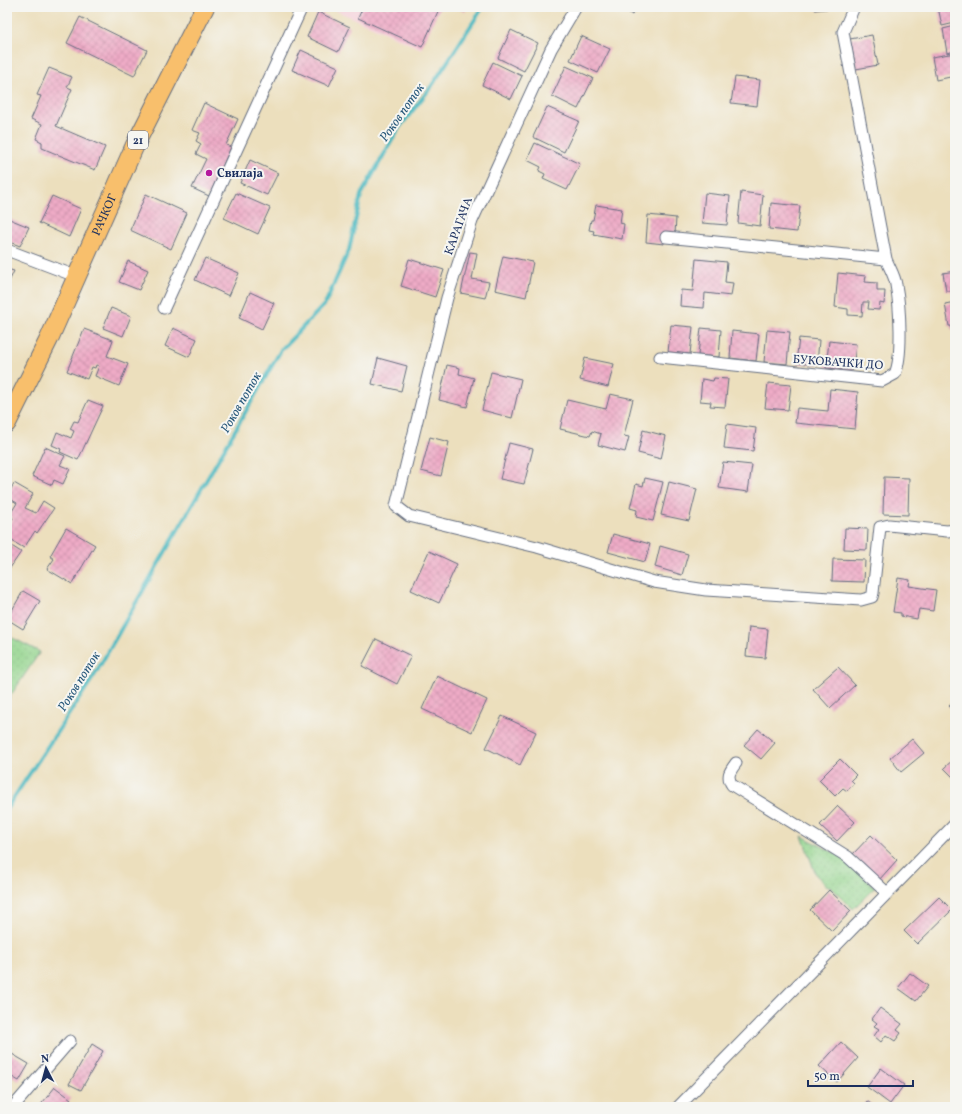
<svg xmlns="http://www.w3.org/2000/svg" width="962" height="1114" viewBox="0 0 962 1114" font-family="Vollkorn,serif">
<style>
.built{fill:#f6cfd9}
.grass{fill:url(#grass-dots);stroke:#578275}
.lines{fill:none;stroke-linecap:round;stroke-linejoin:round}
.stream{stroke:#48b8c0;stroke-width:4}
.building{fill:url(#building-cross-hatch)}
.minor-casing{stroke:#646d7f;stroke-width:13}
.primary-casing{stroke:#646d7f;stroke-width:20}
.minor{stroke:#fff;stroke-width:11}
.primary{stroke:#f8bf6c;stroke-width:18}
.poi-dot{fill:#b5179e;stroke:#f6f6f2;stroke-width:1.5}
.labels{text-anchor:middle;stroke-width:4;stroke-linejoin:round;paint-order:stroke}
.shield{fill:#f6f6f2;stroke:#5d6b8a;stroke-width:1}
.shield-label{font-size:11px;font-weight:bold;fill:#1b2f5e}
.poi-label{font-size:12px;font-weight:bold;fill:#1b2f5e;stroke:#f6f6f2;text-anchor:start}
.street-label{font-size:12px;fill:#1b2f5e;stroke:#f6f6f2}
.water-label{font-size:13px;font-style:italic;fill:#28587b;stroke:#f6f6f2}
</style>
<defs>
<pattern id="grass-dots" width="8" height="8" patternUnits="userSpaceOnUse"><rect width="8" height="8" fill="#93d48c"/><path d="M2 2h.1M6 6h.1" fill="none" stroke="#7eb67b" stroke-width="1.8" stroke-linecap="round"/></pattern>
<pattern id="building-cross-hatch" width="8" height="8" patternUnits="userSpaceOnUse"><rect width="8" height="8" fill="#eeabc6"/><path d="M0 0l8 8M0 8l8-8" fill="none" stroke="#cc93ac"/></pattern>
</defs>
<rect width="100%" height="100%" fill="#f6f6f2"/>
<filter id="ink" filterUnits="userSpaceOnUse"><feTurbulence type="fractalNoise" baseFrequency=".025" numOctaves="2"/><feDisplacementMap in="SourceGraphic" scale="8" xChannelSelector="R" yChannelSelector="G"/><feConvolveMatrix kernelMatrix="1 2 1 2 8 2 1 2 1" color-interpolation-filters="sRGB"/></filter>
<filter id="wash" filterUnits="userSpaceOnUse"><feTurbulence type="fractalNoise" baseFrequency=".012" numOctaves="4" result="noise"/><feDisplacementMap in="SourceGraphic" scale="16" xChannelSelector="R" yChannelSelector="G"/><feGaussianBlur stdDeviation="0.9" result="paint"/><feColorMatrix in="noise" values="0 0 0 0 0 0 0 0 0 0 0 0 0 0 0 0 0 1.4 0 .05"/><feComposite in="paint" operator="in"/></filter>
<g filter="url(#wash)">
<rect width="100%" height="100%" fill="#ecdfbd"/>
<path class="built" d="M328 7H440L421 49Z"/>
<path class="grass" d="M7 635 40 652 7 701Z
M802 836 846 859 875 887 853 909 831 887 826 885 816 875Z"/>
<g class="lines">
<path class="stream" d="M7 808 94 676 281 350 325 304 349 250 361 195 399 128 431 87 483 7"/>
</g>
<g id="blocks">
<path class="building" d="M363 7H440L422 47 358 18Z
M455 7H467L465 12Z
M621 7H638L632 15Z
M815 7H836V8L815 10Z
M938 7H955V23L942 26Z
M318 12 350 27 338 52 307 37Z
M80 17 147 50 134 76 67 43Z
M955 26V51L947 53 943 29Z
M511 30 538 43 524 71 498 58Z
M872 35 878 65 856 69 850 39Z
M581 36 610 49 598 73 570 60Z
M301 50 338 67 329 86 292 70Z
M955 53V76L936 80 932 57Z
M493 62 522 76 511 99 482 85Z
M566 66 593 78 578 109 552 96Z
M49 68 72 77 67 87 72 89 56 126 105 147 95 170 42 148V142L36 139 42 124 31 119 41 96 37 95Z
M735 77 760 80 757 106 731 103Z
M204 103 238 119 226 145 231 147 209 196 192 188 206 159 196 154 201 144 196 141 200 133 192 130Z
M547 107 579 121 564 152 533 137Z
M535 143 580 164 567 190 543 179 545 174 539 171 541 167 527 160Z
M250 160 278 173 267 195 240 183Z
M741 192 763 195 760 226 738 223Z
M236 193 270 208 258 234 224 218Z
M705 193 730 196 727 225 702 223Z
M146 194 187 213 171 249 130 230Z
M52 196 81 209 69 237 39 223Z
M771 203 800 206 797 232 769 229Z
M596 205 622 209 620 223 624 224 622 239 593 234 594 231 589 230 591 220H593Z
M648 215 676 218 675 234 665 233 664 244 646 242Z
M7 218 29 227 20 246 7 241Z
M470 252 477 253 472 279 489 282 485 298 461 293Z
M503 256 533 262 526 297 495 290Z
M205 258 239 273 229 296 195 280Z
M409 259 444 270 435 297 401 286Z
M696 259 727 262 725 282 733 283 731 296 705 293 704 308 680 306 681 290 693 291Z
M128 261 148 270 139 290 119 282Z
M7 269 14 271 7 286Z
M955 271V295L953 296 952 291H946L943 273Z
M838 273 866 276 865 282 877 283V291H885L884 304 880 303 879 310 868 309 869 302H863L862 316 848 315V309L835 307Z
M250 292 274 303 262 329 239 318Z
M955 302V329L952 330 951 326H949L945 304Z
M111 308 131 316 123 336 103 328Z
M671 325 693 327 690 354 668 352Z
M173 328 197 339 189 357 165 346Z
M701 328 721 330 719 357 698 355Z
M84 329 113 340 107 356 128 364 119 386 95 376 99 366 96 365 95 368 92 367 87 379 67 371Z
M767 330 790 332 787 364 764 362Z
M732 331 759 334 756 361 730 358Z
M799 338 819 340 817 365 796 363Z
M829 341 856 344 853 370 826 368Z
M378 358 407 366 401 391 372 384Z
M585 358 614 364 608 387 580 380Z
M447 365 460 368 459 374 474 378 467 407 439 400Z
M491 372 521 379 512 418 482 410Z
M714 378 728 379 725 407 710 406 711 402 700 401 702 379 713 381Z
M768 383 791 385 788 410 765 408Z
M830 389 858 392 855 429 795 423 797 408 828 411Z
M610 394 633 399 624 436 629 437 625 452 598 445 601 434 592 431 590 436 560 429 567 400 606 409Z
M88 400 103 406 78 460 60 452 61 449 52 445 57 432 71 438 74 431 70 429 74 421 78 422Z
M727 424 756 428 753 451 724 448Z
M643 430 666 436 661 459 638 453Z
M430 437 449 442 441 476 421 471Z
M509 443 533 449 524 484 500 479Z
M45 447 65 456 60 465 70 469 63 484 54 480 52 485 32 476Z
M723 462 752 465 748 492 719 488Z
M884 477 909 478 908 515 883 514Z
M645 478 663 482 653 521 636 517 637 510 630 508 636 484 643 486Z
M669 482 697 489 689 521 661 515Z
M14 483 33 494 25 508 36 513 43 501 54 508 37 533 35 531 24 548 7 538V527L13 518 9 516 17 503 7 497Z
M66 528 95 545 72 584 47 569 54 559 50 556Z
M845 528 868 529 867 550 844 549Z
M613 534 650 544 645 562 608 552Z
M7 543 21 552 8 571H7Z
M660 546 688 554 682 575 655 567Z
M429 551 457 564 439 603 411 590Z
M833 559 865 560 864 582 832 581Z
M898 578 910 580 909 586 936 590 933 611 919 609 917 619 901 616V613L893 612Z
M23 591 40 601 23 629 7 619Z
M749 627 768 629 765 658 746 656Z
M376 639 411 656 397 684 362 666Z
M838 667 855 685 830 708 813 689Z
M437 676 487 700 472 732 422 709Z
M955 700V712L949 706Z
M502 716 536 732 520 765 486 748Z
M758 729 775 743 761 759 744 745Z
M912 739 924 753 901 772 890 758Z
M955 758V779L944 768Z
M840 759 856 775 851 780 854 783 847 791 843 788 835 796 819 780Z
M838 806 855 822 837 841 820 825Z
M871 835 897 860 879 880 852 855Z
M829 890 851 911 832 931 810 910Z
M939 897 952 910 917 944 904 931Z
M910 973 928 986 916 1001 898 988Z
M880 1008 902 1024 897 1030 901 1033 895 1041 886 1035 881 1042 874 1036 879 1029 874 1026 877 1023 872 1019Z
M841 1042 858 1058 837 1082 819 1066Z
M92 1044 103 1051 81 1090 69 1084Z
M7 1051 29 1064 19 1081 7 1074Z
M881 1068 904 1085 890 1104 867 1087Z
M55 1087 71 1099 65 1107H39Z
M867 1101 875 1107H862Z"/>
</g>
</g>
<g filter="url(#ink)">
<use href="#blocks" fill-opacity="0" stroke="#646d7f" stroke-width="1"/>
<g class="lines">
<defs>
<path id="minor" d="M576 7 551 49 472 221 447 298 396 506 409 516 537 547 654 582 706 590 861 600 872 597 873 593 880 527 889 525 947 531 955 530
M666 237 886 259
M7 250 78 277
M164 308 302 7
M660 357 882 381 895 374C903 355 900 306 896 285 895 276 889 267 886 259L843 32 854 7
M736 763C730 771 726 776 732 785L848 857 887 893
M13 1107 70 1041
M678 1107 955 824"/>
<g id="primary">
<path id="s1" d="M7 423 49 339 135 145 205 7"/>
</g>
</defs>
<use href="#minor" class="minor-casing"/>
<use href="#primary" class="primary-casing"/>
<use href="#minor" class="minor"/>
<use href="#primary" class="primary"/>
</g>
</g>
<circle class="poi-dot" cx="209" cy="173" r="4"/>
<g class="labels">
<rect class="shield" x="128" y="131" width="20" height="18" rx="3"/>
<g class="shield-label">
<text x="138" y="144">21</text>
</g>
<g class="poi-label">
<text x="217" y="177">Свилаја</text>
</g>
<g class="street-label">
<text dy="4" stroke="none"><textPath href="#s1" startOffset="230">РАЧКОГ</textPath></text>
<text transform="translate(458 226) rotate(-70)" y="4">КАРАГАЧА</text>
<text transform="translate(838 362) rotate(4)" y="4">БУКОВАЧКИ ДО</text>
</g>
<g class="water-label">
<text transform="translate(401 112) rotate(-55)" y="5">Роков поток</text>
<text transform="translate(240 402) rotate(-60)" y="5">Роков поток</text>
<text transform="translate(78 681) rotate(-58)" y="5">Роков поток</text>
</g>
</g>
<rect width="962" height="1114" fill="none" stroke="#f6f6f2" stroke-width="24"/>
<g transform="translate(46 1068) rotate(354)" stroke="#f6f6f2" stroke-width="3" paint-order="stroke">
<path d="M0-3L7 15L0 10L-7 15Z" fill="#1b2f5e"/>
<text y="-6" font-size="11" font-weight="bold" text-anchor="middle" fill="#1b2f5e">N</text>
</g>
<path d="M808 1080v6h105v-6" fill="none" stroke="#1b2f5e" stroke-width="2"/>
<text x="814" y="1080" font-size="12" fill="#1b2f5e" stroke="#f6f6f2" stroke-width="3" paint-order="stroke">50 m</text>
</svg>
